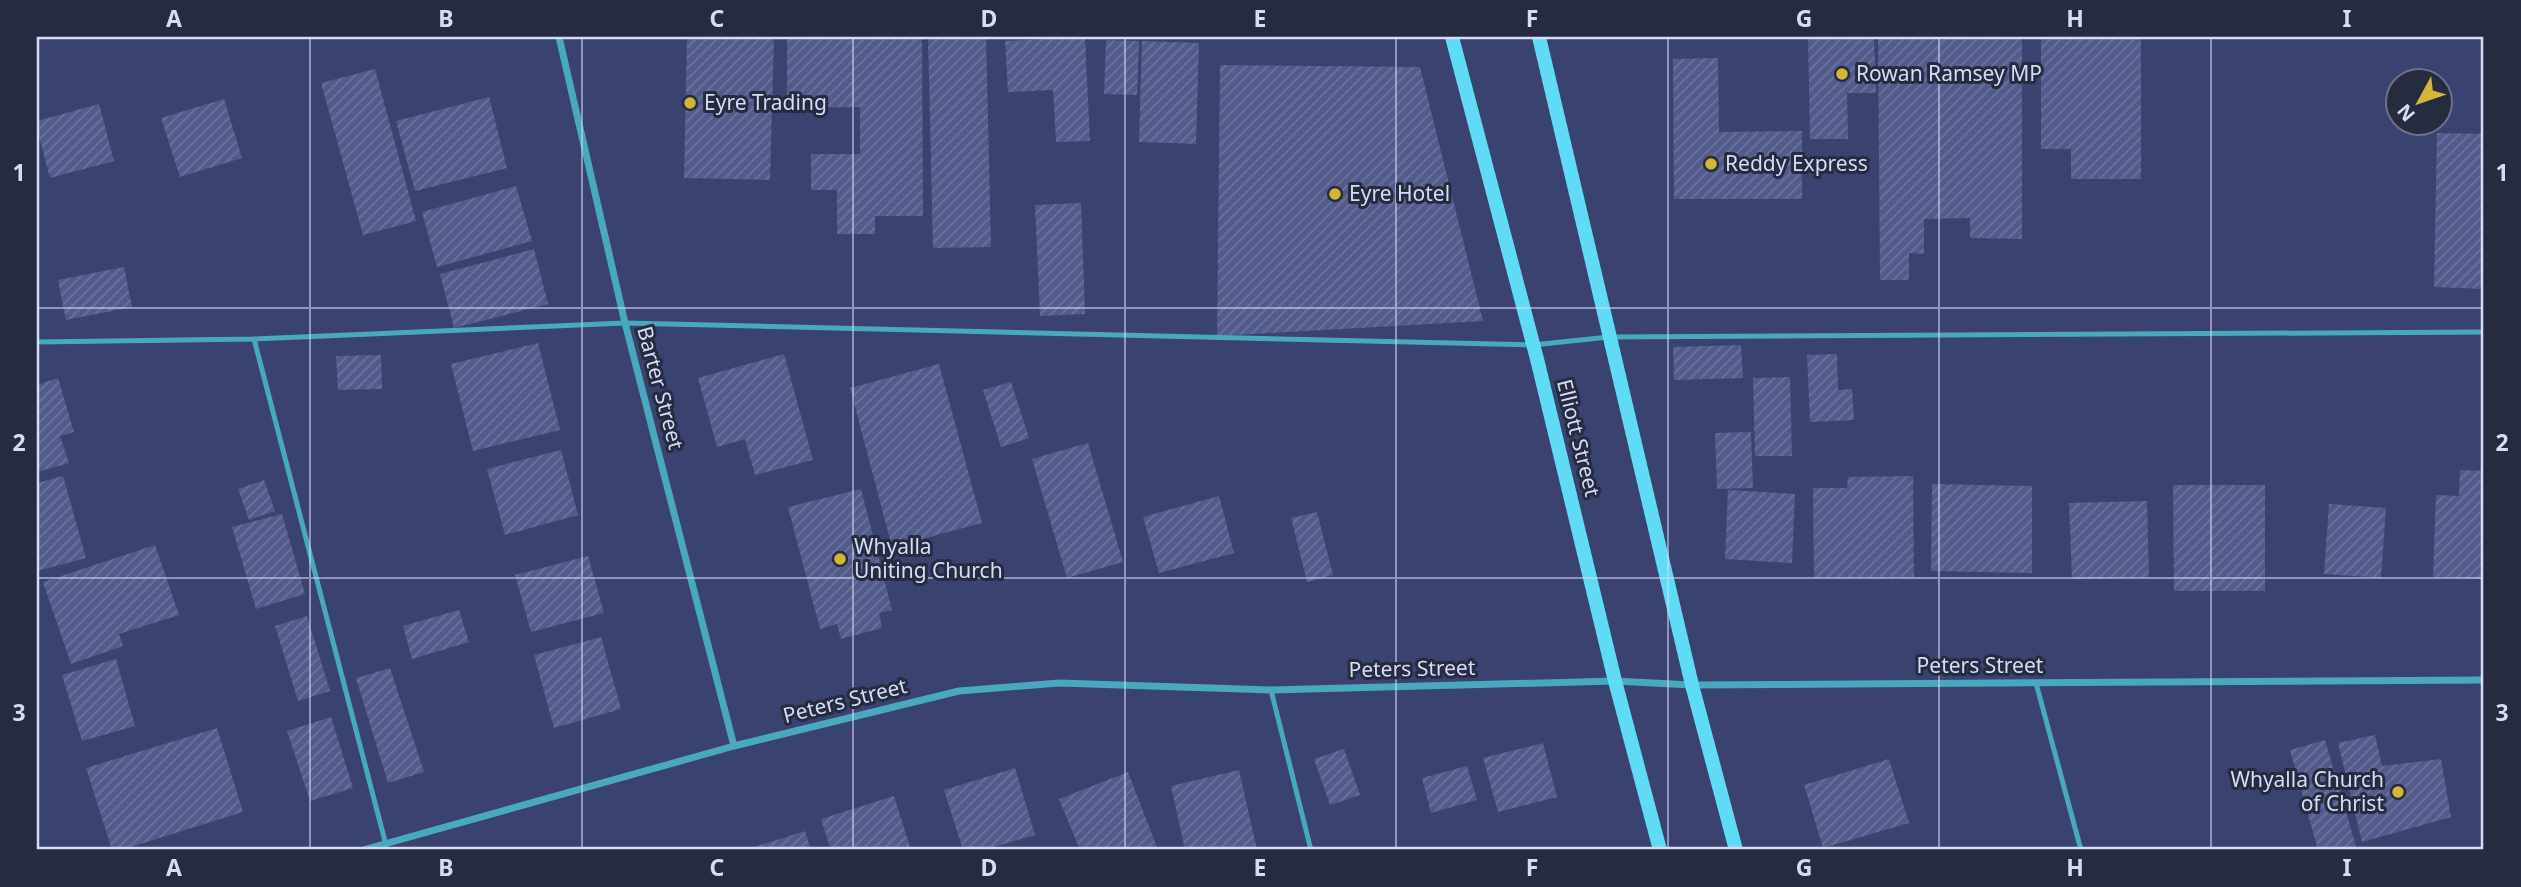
<svg xmlns="http://www.w3.org/2000/svg" width="2521" height="887" viewBox="0 0 2521 887" font-family="'Noto Sans',sans-serif">
<style>
.building{fill:url(#building-hatch)}
.lines{fill:none;stroke-linecap:round;stroke-linejoin:round}
.lane{stroke:#47a8be;stroke-width:5}
.street{stroke:#47a8be;stroke-width:7}
.secondary{stroke:#5fdbf6;stroke-width:14}
.grid{fill:none;stroke:#d5dcf8;stroke-width:2;stroke-opacity:0.55}
.poi-dot{fill:#d5b535;stroke:#262b40;stroke-width:2.5}
.labels{text-anchor:middle;stroke-width:6;stroke-linejoin:round;paint-order:stroke}
.poi-label{font-size:21px;fill:#d5dcf8;stroke:#262b40;text-anchor:start}
.street-label{font-size:21px;fill:#d5dcf8;stroke:#262b40}
.neatline{fill:none;stroke:#d5dcf8;stroke-width:2.5}
.grid-label{font-size:23px;text-anchor:middle;font-weight:bold;fill:#d5dcf8}
</style>
<defs>
<pattern id="building-hatch" width="6" height="6" patternUnits="userSpaceOnUse" patternTransform="scale(1.75)"><rect width="6" height="6" fill="#525b8b"/><path d="M-1 1l2-2M0 6l6-6M5 7l2-2" fill="none" stroke="#6a729c"/></pattern>
</defs>
<rect width="100%" height="100%" fill="#3a4270"/>
<path class="building" d="M687 37H774L770 180 684 178Z
M787 37H922L923 216H875V234H837V190H811V154H860V107L787 108Z
M928 37H986L991 247 933 248Z
M1085 37 1090 141 1056 142 1053 90 1008 92 1005 41Z
M1808 37H1874L1876 93H1847L1848 139H1810Z
M1878 37H2022V239L1970 238V218L1924 219V254L1909 253V280H1880Z
M2041 37H2141V179H2071V149H2041Z
M1106 40 1139 41 1137 95 1104 94Z
M1142 41 1199 43 1196 144 1139 142Z
M1718 58 1719 132 1802 131V199H1674L1673 59Z
M1220 65 1420 67 1483 321 1217 336Z
M375 69 416 221 363 235 321 83Z
M489 97 507 168 415 191 396 121Z
M224 99 242 158 180 177 161 118Z
M99 104 114 161 50 178 37 129V121Z
M2437 133 2484 134V289L2434 287Z
M516 186 532 241 437 267 422 212Z
M1081 203 1085 314 1040 316 1035 205Z
M534 249 548 304 454 328 440 274Z
M124 267 132 307 66 320 58 280Z
M538 343 560 430 473 451 451 364Z
M1741 345 1743 378 1674 380 1673 347Z
M784 354 813 460 755 475 745 439 717 447 698 378Z
M1837 354 1838 390 1852 389 1854 420 1810 422 1807 355Z
M381 355 382 389 338 390 336 356Z
M939 364 982 523 892 547 850 388Z
M1790 377 1792 456H1755L1753 378Z
M58 378 74 432 60 436 69 463 37 472V385Z
M1011 382 1029 438 1001 447 983 390Z
M1751 432 1753 488 1717 489 1715 433Z
M1088 443 1123 562 1067 578 1032 459Z
M561 450 578 515 505 535 487 469Z
M2460 470 2484 471V579L2433 577 2436 495 2459 496Z
M63 476 86 558 37 571V483Z
M1913 476 1914 577 1814 578 1813 488H1847L1848 477Z
M264 480 275 511 249 520 238 489Z
M1932 484 2032 486V573L1931 571Z
M2173 485H2265V591H2174Z
M861 489 892 610 879 613 882 628 841 639 837 624 820 629 788 507Z
M1728 490 1795 494 1792 563 1725 559Z
M1219 496 1234 553 1159 573 1143 517Z
M2147 501 2149 577 2072 579 2069 503Z
M2329 504 2386 508 2381 578 2324 574Z
M1317 512 1333 575 1307 582 1291 518Z
M282 514 305 594 256 609 232 527Z
M155 545 179 615 119 634 123 646 71 664 43 582Z
M588 556 604 613 531 632 515 575Z
M459 610 469 642 412 659 403 626Z
M307 616 330 691 298 701 275 626Z
M601 637 621 709 554 728 534 655Z
M116 659 135 726 82 741 62 675Z
M390 668 424 772 388 783 356 678Z
M331 717 353 788 310 801 287 731Z
M217 728 243 812 121 850H112L86 768Z
M2375 735 2382 766 2441 759 2451 817 2362 842 2338 743Z
M2325 740 2357 850H2318L2290 750Z
M1543 743 1557 797 1498 812 1483 758Z
M1344 749 1360 795 1330 805 1314 759Z
M1889 759 1909 823 1823 848 1804 785Z
M1467 766 1477 800 1431 813 1422 778Z
M1015 768 1035 835 983 850H963L944 790Z
M1239 770 1257 850H1185L1171 786Z
M1128 772 1158 850H1080L1059 799Z
M894 796 911 850H831L821 819Z
M805 831 811 850H744Z"/>
<g class="lines">
<path class="lane" d="M254 339 386 845
M37 342 254 339 625 323 1533 345 1609 337 2484 332
M2036 683 2081 850
M1271 690 1311 850"/>
<path class="street" d="M559 37 625 323 734 746
M363 850 734 746 959 691 1059 683 1271 690 1615 681 1692 685 2484 680"/>
<path class="secondary" d="M1452 37 1537 359 1615 681 1660 850
M1539 37 1692 685 1736 850"/>
</g>
<path class="grid" d="M310 37V850M582 37V850M853 37V850M1125 37V850M1396 37V850M1668 37V850M1939 37V850M2211 37V850M37 308H2484M37 578H2484"/>
<g class="poi-dot">
<circle cx="1842" cy="74" r="7"/>
<circle cx="690" cy="103" r="7"/>
<circle cx="1711" cy="164" r="7"/>
<circle cx="1335" cy="194" r="7"/>
<circle cx="840" cy="559" r="7"/>
<circle cx="2398" cy="792" r="7"/>
</g>
<g class="labels">
<g class="poi-label">
<text x="1856" y="81">Rowan Ramsey MP</text>
<text x="704" y="110">Eyre Trading</text>
<text x="1725" y="171">Reddy Express</text>
<text x="1349" y="201">Eyre Hotel</text>
<text x="854" y="554">Whyalla<tspan x="854" dy="24">Uniting Church</tspan></text>
<text x="2384" y="787" text-anchor="end">Whyalla Church<tspan x="2384" dy="24">of Christ</tspan></text>
</g>
<g class="street-label">
<text transform="translate(660 388) rotate(75)" y="7">Barter Street</text>
<text transform="translate(1578 438) rotate(76)" y="7">Elliott Street</text>
<text x="1980" y="673">Peters Street</text>
<text transform="translate(1412 669) rotate(-1)" y="7">Peters Street</text>
<text transform="translate(845 701) rotate(-14)" y="7">Peters Street</text>
</g>
</g>
<rect width="2521" height="887" fill="none" stroke="#262b40" stroke-width="77"/>
<g transform="translate(2419 102) rotate(230)"><circle r="33" fill="#262b40" stroke="#6c728a" stroke-width="2"/>
<path d="M0-5L12 26L0 18L-12 26Z" fill="#d5b535"/>
<text y="-10" font-size="19" font-weight="bold" text-anchor="middle" fill="#d5dcf8">N</text>
</g>
<rect x="38" y="38" width="2444" height="810" class="neatline"/>
<g class="grid-label">
<text x="174" y="27">A</text>
<text x="446" y="27">B</text>
<text x="717" y="27">C</text>
<text x="989" y="27">D</text>
<text x="1260" y="27">E</text>
<text x="1532" y="27">F</text>
<text x="1804" y="27">G</text>
<text x="2075" y="27">H</text>
<text x="2347" y="27">I</text>
<text x="19" y="181">1</text>
<text x="2502" y="181">1</text>
<text x="19" y="451">2</text>
<text x="2502" y="451">2</text>
<text x="19" y="721">3</text>
<text x="2502" y="721">3</text>
<text x="174" y="876">A</text>
<text x="446" y="876">B</text>
<text x="717" y="876">C</text>
<text x="989" y="876">D</text>
<text x="1260" y="876">E</text>
<text x="1532" y="876">F</text>
<text x="1804" y="876">G</text>
<text x="2075" y="876">H</text>
<text x="2347" y="876">I</text>
</g>
</svg>
